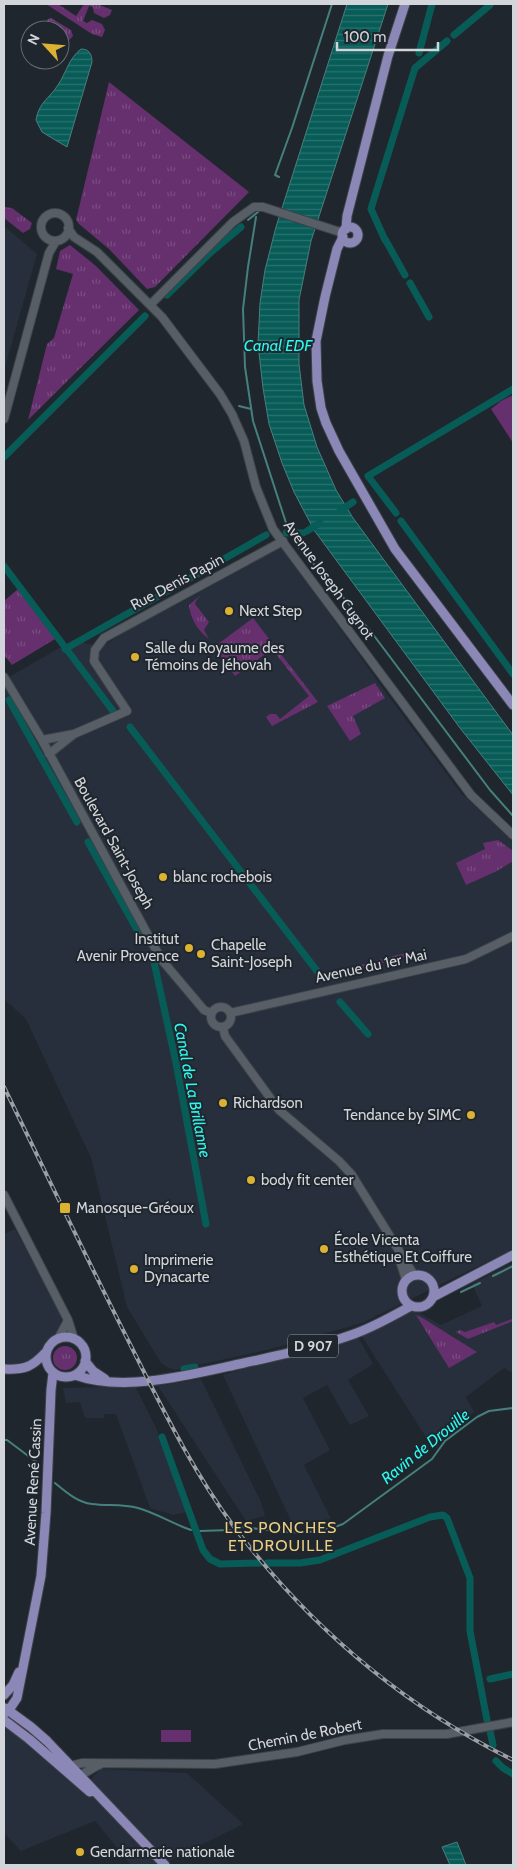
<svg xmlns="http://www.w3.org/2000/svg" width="517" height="1869" viewBox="0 0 517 1869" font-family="Cabin,sans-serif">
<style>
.built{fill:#262f3b}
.grass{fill:url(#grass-tufts)}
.park{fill:#65306d}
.water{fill:url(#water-rules);stroke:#45807e}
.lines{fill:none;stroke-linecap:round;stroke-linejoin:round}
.stream{stroke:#45807e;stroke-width:2}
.canal{stroke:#085c57;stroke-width:7}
.minor-casing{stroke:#3e4248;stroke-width:10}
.major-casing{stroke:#3e4248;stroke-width:11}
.minor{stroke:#575e66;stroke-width:8}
.major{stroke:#8b88b8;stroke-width:9}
.rail-casing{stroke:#9ca0a6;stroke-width:4}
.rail{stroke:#20262d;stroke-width:2;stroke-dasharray:5.5;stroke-linecap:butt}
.poi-dot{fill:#dcb233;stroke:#20262d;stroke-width:2}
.labels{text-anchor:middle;stroke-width:4;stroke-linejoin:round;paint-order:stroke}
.shield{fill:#20262d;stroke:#9da0a6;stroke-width:1}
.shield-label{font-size:14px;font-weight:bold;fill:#d2d5da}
.street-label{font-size:15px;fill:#d2d5da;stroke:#20262d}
.poi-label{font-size:15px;fill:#d2d5da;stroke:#20262d;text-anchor:start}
.water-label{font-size:16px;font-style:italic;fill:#29fbf1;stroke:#20262d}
.neighbourhood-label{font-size:16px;letter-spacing:1px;fill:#ebce82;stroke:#20262d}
</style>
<defs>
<pattern id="grass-tufts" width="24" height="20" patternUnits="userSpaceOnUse" patternTransform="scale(1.25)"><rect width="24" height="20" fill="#65306d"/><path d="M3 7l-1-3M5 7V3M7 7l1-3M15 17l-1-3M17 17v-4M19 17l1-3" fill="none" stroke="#7a4d81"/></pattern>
<pattern id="water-rules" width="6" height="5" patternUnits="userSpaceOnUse" patternTransform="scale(1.25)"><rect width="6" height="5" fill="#085c57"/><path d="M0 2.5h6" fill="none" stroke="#2b726f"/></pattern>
</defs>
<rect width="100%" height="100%" fill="#20262d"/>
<path class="built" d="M4 226 37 254 4 371Z
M281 546 387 694 461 793 513 840V1249L362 1323 267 1350 175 1370 167 1367 161 1363 127 1307 91 1158 26 1019 4 999V680L73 640 102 647 129 629 184 601Z
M15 1229 62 1317 59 1331 45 1344 38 1356 29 1362 4 1367V1234Z
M513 1263V1373L504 1368 466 1397 474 1412 429 1442 361 1335 411 1308 441 1325 482 1306 472 1284Z
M357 1335 373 1364 348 1380 369 1416 350 1425 327 1385 303 1398 330 1450 304 1465 331 1519 299 1523 291 1521 223 1375Z
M201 1379 261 1502 265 1516 246 1521 158 1386Z
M135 1386 156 1428 187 1512 173 1515 150 1508 116 1414H104V1418H85L80 1402 66 1403 63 1388Z
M4 1707 88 1783 100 1769 187 1773 243 1824 161 1865H131L95 1821 21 1851 4 1833Z"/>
<path class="grass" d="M46 4H58L76 16 84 4H97L112 10 110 15 104 18 94 13 93 7 89 6 83 21 87 23 92 20 102 24 105 30 102 37 92 34Z
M51 18 71 30 73 36 61 48 60 30H39L48 19Z
M109 82 249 192 155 287 147 289 109 249 79 224 76 220Z
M4 207 12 208 32 223 30 229 23 233 4 218Z
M70 245 96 266 139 310 28 420 47 344 54 338 73 274 56 269 60 251Z
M18 589 55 639 12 665 4 655V601Z
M201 595 196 601 195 604 209 622 204 630 209 639C198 631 190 618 189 605Z
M253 618 318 702 272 726 266 717 270 714H276L280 719 309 696 272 649 235 676 214 647Z
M375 683 385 698 353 716 361 734 350 741 327 706Z
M498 840 513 851V861L497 871 466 885 456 863 485 849 483 843Z
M409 952 412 955 349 972 353 967Z
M416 1315 421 1317 477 1352 449 1368Z
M512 1319 513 1321 468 1339 456 1332 460 1330 465 1332 494 1322 496 1325Z
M53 1358a12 12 0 1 1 24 0a12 12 0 1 1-24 0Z"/>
<path class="park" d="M513 395V443L491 409 501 401Z
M161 1730H191V1742H161Z"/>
<path class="water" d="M347 4H388L311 241 299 300V364L304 405 317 447 336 490 353 518 513 735V795L460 728 314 530 294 492 282 463 269 424 263 388 258 344 260 303 265 270 276 227Z
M81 49C89 49 92 54 92 62L67 147 42 132 36 120C39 102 49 99 58 85 66 73 69 58 81 49Z
M457 1842 466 1865H450L442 1847Z"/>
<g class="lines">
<path class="stream" d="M279 177 275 175 292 128 332 4
M256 217 248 267 243 309 245 367 253 421 288 529
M248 220 258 212
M239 406 251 409
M299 548 335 587 375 637 490 790 513 816
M493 1276 513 1266
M461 1292 480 1283
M4 1440H7L39 1464
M55 1483C66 1492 77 1502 92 1504 107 1506 122 1504 138 1508 156 1513 173 1524 191 1530
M242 1527C276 1531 310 1538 343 1524L432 1459 445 1441 477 1417 489 1411 513 1408
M200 1531 230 1530"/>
<path class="canal" d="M454 35 490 5
M419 53 432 4
M385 239 405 275
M385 240 371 209 374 199 415 68 447 41
M410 283 429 317
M167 295 210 253 241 227
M4 457 145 316
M340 511 353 502
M396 513 368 476 513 389
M401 521 513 674
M307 531 320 523
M286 533H303
M4 566 113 711
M65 649 266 535
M9 700 77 822
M130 727 317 971
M88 842 140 935
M154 962 176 1063 206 1224
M340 1002 368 1034
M184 1369 195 1367
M162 1437 203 1550 210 1559 220 1564 260 1563
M267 1563H300L320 1560 430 1517 443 1515 447 1518 470 1578V1631L487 1720
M490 1679 513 1674
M490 1731 493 1745
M496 1761 503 1768 513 1774"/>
<defs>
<path id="minor" d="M41 227a14 14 0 1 1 28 0a14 14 0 1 1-28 0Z
M68 228 74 237 97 252 162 317 220 394 232 414 244 441 256 487 273 529 471 795 513 835
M150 305 233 222 254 207H263L343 233
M4 419 49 253 56 241
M4 677 42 740 161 959 204 1010 211 1013
M42 740 74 734 127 711 94 661 95 650 104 638 283 541
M49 754 74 734
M211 1017a10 10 0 1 1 20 0a10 10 0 1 1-20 0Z
M230 1013 466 959 513 936
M223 1027 225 1036 279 1110 339 1161 352 1175 414 1275
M4 1195 68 1320 74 1339
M400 1261 406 1280
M58 1339 68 1320
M69 1769 74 1765 82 1763 215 1764 297 1752 345 1740 383 1734H447L513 1722
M75 1776C81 1777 93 1767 101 1764"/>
<path id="major" d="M342 235a8 8 0 1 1 16 0a8 8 0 1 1-16 0Z
M346 229 347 216 388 56 405 4
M343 237 337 249 325 297 316 341 317 381 321 408 326 423 339 451 395 549 513 705
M402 1291a16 16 0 1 1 32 0a16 16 0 1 1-32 0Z
M433 1297 513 1255
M46 1357a20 20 0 1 1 40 0a20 20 0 1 1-40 0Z
M85 1361 93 1371 105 1379
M4 1369C25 1370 32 1367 46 1352
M75 1375C125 1393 193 1374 244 1363 280 1355 318 1347 354 1334 374 1327 393 1316 411 1306
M4 1695 13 1685 19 1672
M5 1708 31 1727 47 1741 165 1865
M4 1714 11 1707 17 1698 41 1576 46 1513 51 1390 53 1373
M4 1720 29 1739 90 1792"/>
</defs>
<use href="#minor" class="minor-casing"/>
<use href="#major" class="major-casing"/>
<use href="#minor" class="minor"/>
<use href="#major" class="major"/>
<defs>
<path id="rail" d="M4 1087C46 1173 87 1259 130 1344 163 1410 196 1478 241 1536 314 1630 406 1707 513 1760"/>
</defs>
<use href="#rail" class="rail-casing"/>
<use href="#rail" class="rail"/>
</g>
<g class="poi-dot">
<circle cx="229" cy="611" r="5"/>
<circle cx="135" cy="657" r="5"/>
<circle cx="163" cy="877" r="5"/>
<circle cx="189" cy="948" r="5"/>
<circle cx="201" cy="954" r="5"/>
<circle cx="223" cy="1103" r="5"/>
<circle cx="471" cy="1115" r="5"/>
<circle cx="251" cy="1180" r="5"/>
<rect x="59" y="1202" width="12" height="12" rx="2.5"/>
<circle cx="324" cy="1249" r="5"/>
<circle cx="134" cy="1269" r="5"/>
<circle cx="80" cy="1852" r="5"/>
</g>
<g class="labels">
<rect class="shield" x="288" y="1334.5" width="50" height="23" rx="4"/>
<g class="shield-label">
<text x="313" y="1351">D 907</text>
</g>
<g class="street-label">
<text transform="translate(329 580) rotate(54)" y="5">Avenue Joseph Cugnot</text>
<text transform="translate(177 582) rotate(-28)" y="5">Rue Denis Papin</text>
<text transform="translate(114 843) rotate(61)" y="5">Boulevard Saint-Joseph</text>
<text transform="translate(371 966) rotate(-12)" y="5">Avenue du 1er Mai</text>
<text transform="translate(33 1482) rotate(-87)" y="5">Avenue René Cassin</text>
<text transform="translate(305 1735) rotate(-11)" y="5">Chemin de Robert</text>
</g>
<g class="poi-label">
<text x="239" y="616">Next Step</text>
<text x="145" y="653">Salle du Royaume des<tspan x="145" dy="17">Témoins de Jéhovah</tspan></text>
<text x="173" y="882">blanc rochebois</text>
<text x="179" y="944" text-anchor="end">Institut<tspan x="179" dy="17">Avenir Provence</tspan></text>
<text x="211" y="950">Chapelle<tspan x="211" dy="17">Saint-Joseph</tspan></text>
<text x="233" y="1108">Richardson</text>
<text x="461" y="1120" text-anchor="end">Tendance by SIMC</text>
<text x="261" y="1185">body fit center</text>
<text x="76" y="1213">Manosque-Gréoux</text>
<text x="334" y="1245">École Vicenta<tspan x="334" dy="17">Esthétique Et Coiffure</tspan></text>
<text x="144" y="1265">Imprimerie<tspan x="144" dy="17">Dynacarte</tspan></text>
<text x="90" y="1857">Gendarmerie nationale</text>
</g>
<g class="water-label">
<text x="278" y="351">Canal EDF</text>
<text transform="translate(193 1090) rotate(79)" y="6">Canal de La Brillanne</text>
<text transform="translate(425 1446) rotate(-39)" y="6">Ravin de Drouille</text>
</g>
<g class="neighbourhood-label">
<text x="281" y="1533">LES PONCHES<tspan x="281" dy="18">ET DROUILLE</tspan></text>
</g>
</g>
<rect width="517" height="1869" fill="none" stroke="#d2d5da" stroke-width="10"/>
<g transform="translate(45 45) rotate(296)"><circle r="24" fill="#20262d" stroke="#676c72"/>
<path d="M0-4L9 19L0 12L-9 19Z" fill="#dcb233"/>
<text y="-8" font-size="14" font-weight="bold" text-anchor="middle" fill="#d2d5da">N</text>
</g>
<path d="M337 42v8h101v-8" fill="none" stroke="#d2d5da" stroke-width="2.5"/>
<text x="344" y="42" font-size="15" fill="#d2d5da" stroke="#20262d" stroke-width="4" paint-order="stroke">100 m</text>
</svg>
